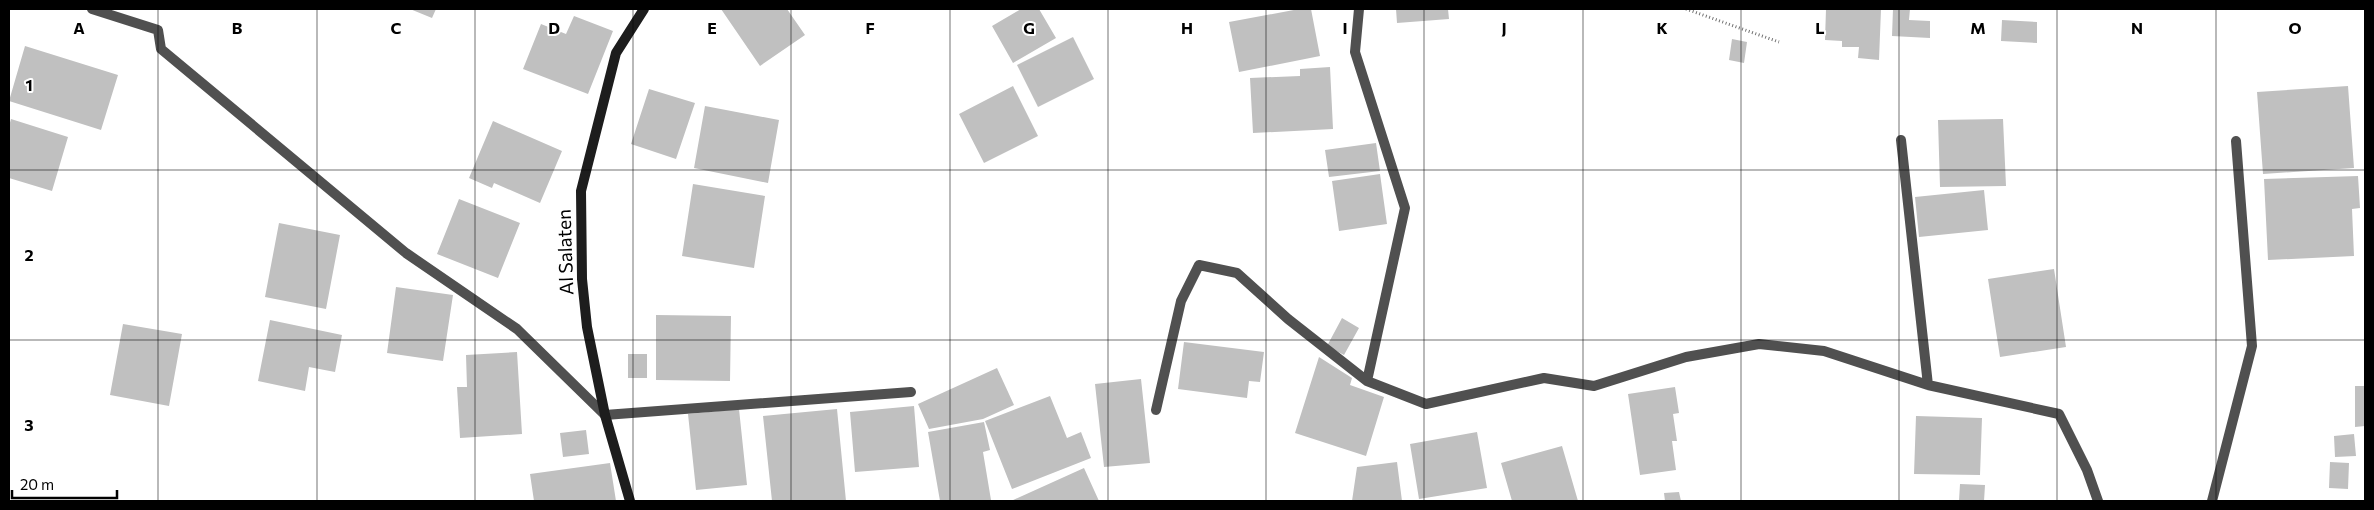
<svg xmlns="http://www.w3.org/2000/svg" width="2374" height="510" viewBox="0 0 2374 510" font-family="Commissioner,sans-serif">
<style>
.building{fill:#c0c0c0}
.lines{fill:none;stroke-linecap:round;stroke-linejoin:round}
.path{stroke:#727272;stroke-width:3;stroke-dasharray:1 2.5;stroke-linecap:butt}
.service{stroke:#505050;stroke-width:10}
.secondary{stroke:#1d1d1d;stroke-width:10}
.grid{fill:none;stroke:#000;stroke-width:1;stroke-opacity:0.55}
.labels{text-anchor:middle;stroke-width:4;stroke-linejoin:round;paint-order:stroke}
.street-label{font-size:19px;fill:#000;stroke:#fff}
.grid-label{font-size:16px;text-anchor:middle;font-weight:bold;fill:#000;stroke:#fff;stroke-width:4;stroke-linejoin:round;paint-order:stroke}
</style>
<rect width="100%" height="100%" fill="#fff"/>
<path class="building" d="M410 9H436L432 18Z
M721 9H787L805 35 760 66Z
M1021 9H1039L1056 38 1013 63 992 26Z
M1299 9H1311L1320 56 1239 72 1229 22Z
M1396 9H1448L1449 19 1397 23Z
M1826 9H1881L1879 60 1858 58 1859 47H1842V41L1825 40Z
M1893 9H1910L1909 20 1930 21V38L1892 36Z
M574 16 613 31 588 94 523 69 541 24 566 34Z
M2002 20 2037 22V43L2001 41Z
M1073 37 1094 79 1038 107 1017 65Z
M1732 39 1747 42 1744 63 1729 60Z
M25 46 118 75 101 130 9 101Z
M1330 67 1333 129 1253 133 1250 78 1300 76V69Z
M1013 86 1038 136 984 163 959 114Z
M2348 86 2354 168 2263 174 2257 92Z
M649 89 695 103 676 159 631 144Z
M705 106 779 120 768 183 694 168Z
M11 119 68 137 52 191 9 178V126Z
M2003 119 2006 186 1940 187 1938 120Z
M493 121 562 151 540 203 494 183 492 188 469 178Z
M1376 143 1380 171 1329 177 1325 150Z
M1380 174 1387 224 1339 231 1332 181Z
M2358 176 2360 208 2352 209 2354 256 2268 260 2264 179Z
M693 184 765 196 754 268 682 256Z
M1984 190 1988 230 1919 237 1915 197Z
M459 199 520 223 498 278 437 254Z
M279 223 340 235 326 309 265 297Z
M2054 269 2066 347 2000 357 1988 279Z
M396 287 453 295 443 361 387 353Z
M656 315 731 316 730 381 656 380Z
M1342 318 1359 328 1344 355 1327 346Z
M270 320 342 335 335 372 309 367 305 391 258 381Z
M123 324 182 334 169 406 110 395Z
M1184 342 1264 352 1260 382 1249 381 1247 398 1178 389Z
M517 352 522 434 460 438 457 387H467L466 355Z
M628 354H647V378H628Z
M1319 357 1352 378 1350 385 1384 397 1366 456 1295 433Z
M997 368 1014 405 983 419 929 429 918 404Z
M1141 379 1150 463 1104 467 1095 384Z
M2355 386H2365V426L2355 427Z
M1675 387 1679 413 1673 414 1677 441H1672L1676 470 1640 475 1628 394Z
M1050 396 1067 438 1081 432 1091 458 1012 489 985 421Z
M914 406 919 467 855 472 850 412Z
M739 409 747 485 696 490 688 414Z
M837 409 846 501H772L763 416Z
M1916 416 1982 418 1980 475 1914 474Z
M984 422 990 450 983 452 991 500 940 501 928 432Z
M586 430 589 454 563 457 560 433Z
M1477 432 1487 488 1419 499 1410 444Z
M2354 434 2356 456 2335 457 2334 436Z
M1562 446 1578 501H1512L1501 463Z
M1397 462 1402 501H1352L1357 467Z
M2330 462 2349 463 2348 489 2329 488Z
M610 463 616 501H534L530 474Z
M1084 468 1099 501H1011Z
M1960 484 1985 485 1984 501H1959Z
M1679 492 1681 501H1665L1664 493Z"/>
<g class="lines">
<path class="path" d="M1686 9 1779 42"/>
<path class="service" d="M92 9 158 30 161 49 406 253 517 329 605 415 911 392
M1359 9 1355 52 1405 208 1367 381
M1901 140 1928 385
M1156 410 1181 301 1199 265 1237 273 1288 319 1367 381 1426 404 1544 378 1594 386 1686 357 1759 344 1824 351 1928 385 2059 414 2087 470 2098 501
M2212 501 2252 346 2236 141"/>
<path class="secondary" d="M630 501 605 415 587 327 582 279 581 191 616 53 644 9"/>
</g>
<path class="grid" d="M158 9V501M317 9V501M475 9V501M633 9V501M791 9V501M950 9V501M1108 9V501M1266 9V501M1424 9V501M1583 9V501M1741 9V501M1899 9V501M2057 9V501M2216 9V501M9 170H2365M9 340H2365"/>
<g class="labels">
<g class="street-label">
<text transform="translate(565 252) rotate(-92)" y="7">Al Salaten</text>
</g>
</g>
<g class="grid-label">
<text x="79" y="34">A</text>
<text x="237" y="34">B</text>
<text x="396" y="34">C</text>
<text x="554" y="34">D</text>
<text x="712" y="34">E</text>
<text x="870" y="34">F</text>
<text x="1029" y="34">G</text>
<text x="1187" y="34">H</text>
<text x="1345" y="34">I</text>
<text x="1504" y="34">J</text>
<text x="1662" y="34">K</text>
<text x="1820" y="34">L</text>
<text x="1978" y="34">M</text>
<text x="2137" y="34">N</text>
<text x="2295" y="34">O</text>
<text x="29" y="91">1</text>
<text x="29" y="261">2</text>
<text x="29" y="431">3</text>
</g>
<rect width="2374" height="510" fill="none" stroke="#000000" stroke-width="20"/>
<path d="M12 490v8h105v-8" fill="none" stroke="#000000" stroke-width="2.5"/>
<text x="20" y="490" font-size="15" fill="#000000" stroke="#ffffff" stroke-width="4" paint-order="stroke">20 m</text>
</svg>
